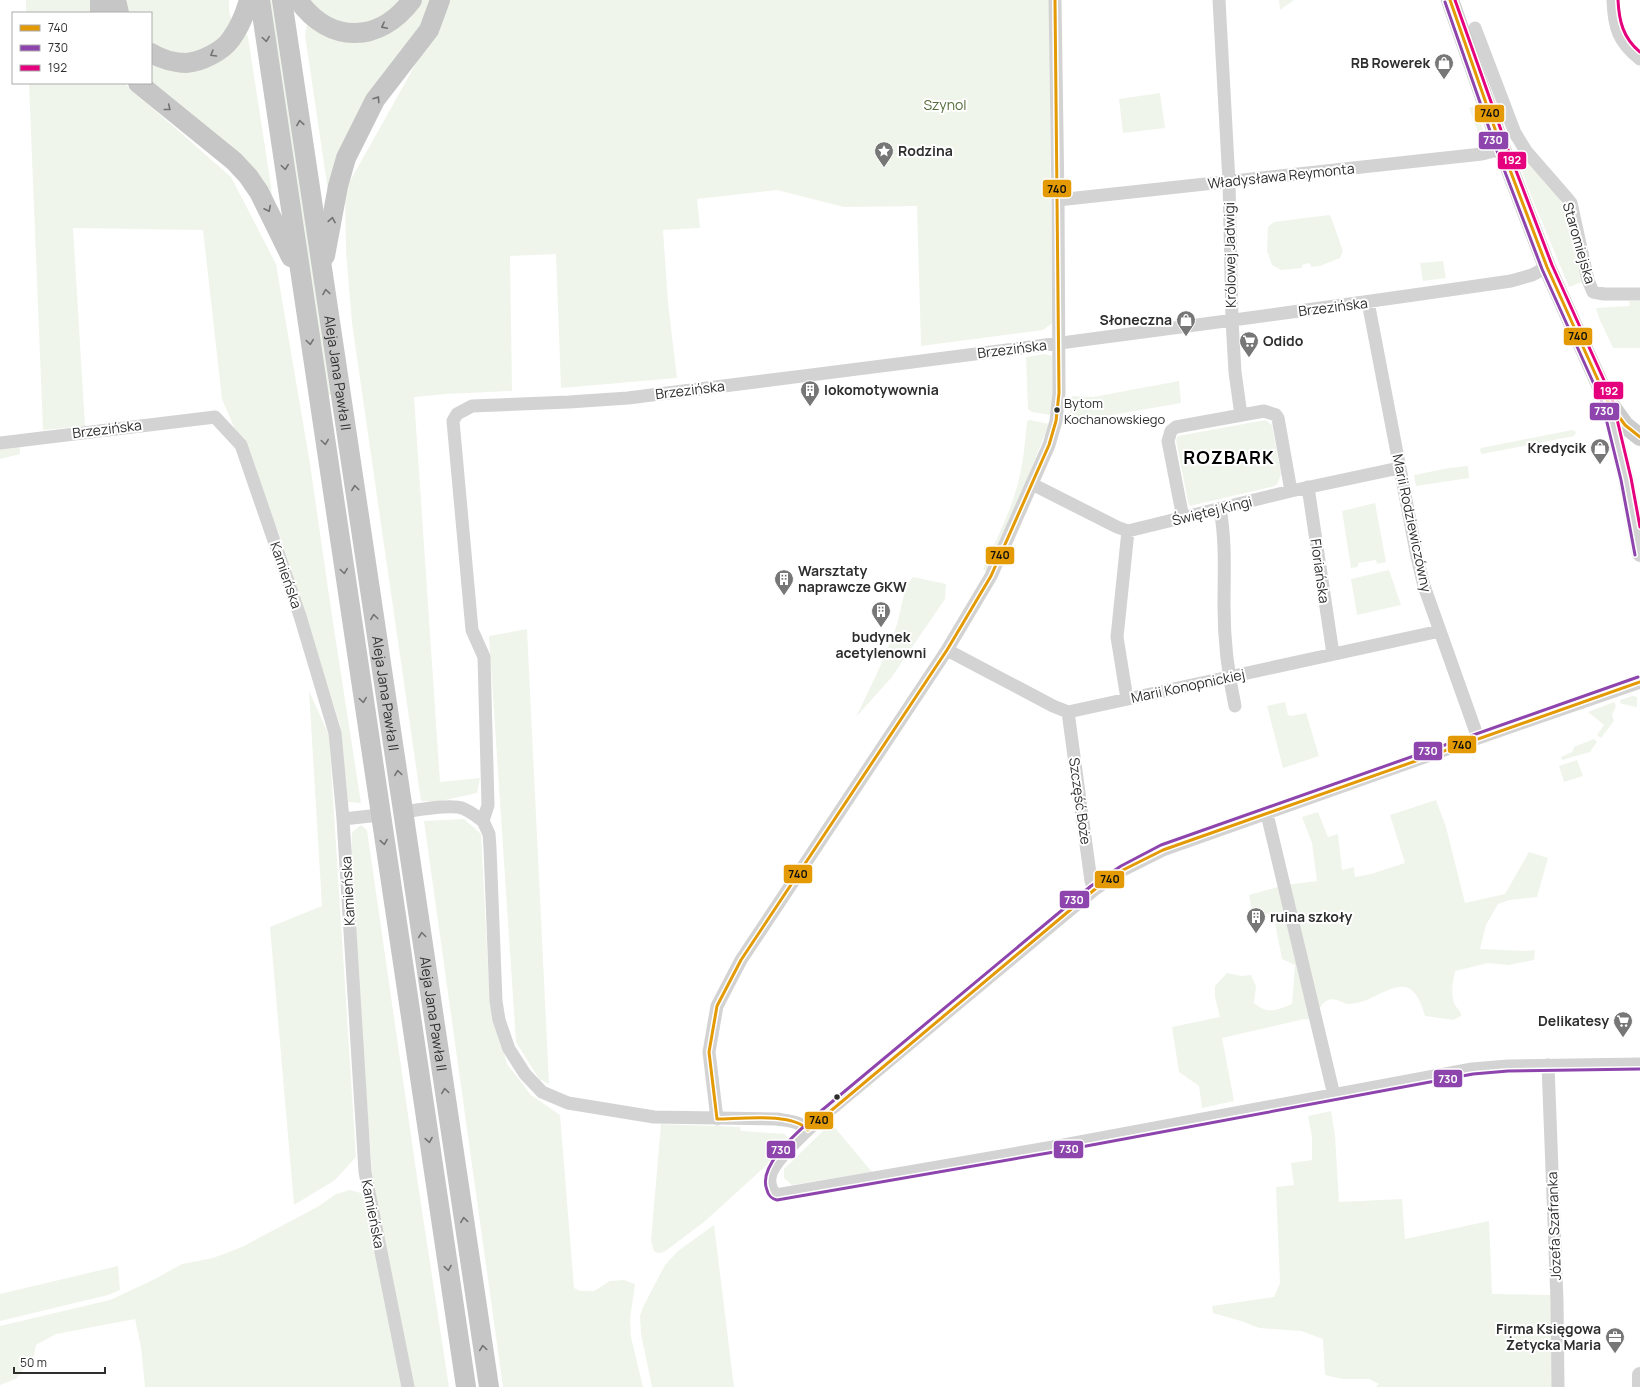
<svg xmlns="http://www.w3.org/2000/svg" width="1640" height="1387" viewBox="0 0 1640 1387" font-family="Manrope,sans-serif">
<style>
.green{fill:#f0f5eb}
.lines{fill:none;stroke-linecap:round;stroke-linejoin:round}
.minor{stroke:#d3d3d3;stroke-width:13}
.tertiary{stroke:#d3d3d3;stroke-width:16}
.secondary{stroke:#ccc;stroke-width:18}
.primary{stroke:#c6c6c6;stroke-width:20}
.bus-1-casing{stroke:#fff;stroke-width:6}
.bus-2-casing{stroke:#fff;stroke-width:6}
.bus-3-casing{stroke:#fff;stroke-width:6}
.bus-1{stroke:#e39a05;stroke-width:3}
.bus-2{stroke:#8e44ad;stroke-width:3}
.bus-3{stroke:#e5007d;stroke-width:3}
.oneway{stroke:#727272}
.bus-dot{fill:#2e2e2e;stroke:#fff;stroke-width:1.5}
.labels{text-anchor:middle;stroke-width:4;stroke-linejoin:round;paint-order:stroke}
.bus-label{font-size:13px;fill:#2e2e2e;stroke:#fff;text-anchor:start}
.poi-label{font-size:14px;font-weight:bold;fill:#2e2e2e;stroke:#fff;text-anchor:end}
.park-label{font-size:14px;fill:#526a3a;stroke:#fff}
.street-label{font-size:14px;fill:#2e2e2e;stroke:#fff}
.district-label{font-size:18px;font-weight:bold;letter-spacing:1px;fill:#000;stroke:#fff}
.line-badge{stroke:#fff;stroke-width:1.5}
.badge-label{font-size:11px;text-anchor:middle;font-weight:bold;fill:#fff}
.pale-badge-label{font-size:11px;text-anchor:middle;font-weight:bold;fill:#111}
</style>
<rect width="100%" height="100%" fill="#fff"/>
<path class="green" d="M26 0H93L92 13H26Z
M125 0H229V11L233 25 225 40 184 58 151 45V13H127Z
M268 0H274L332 395H328Z
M311 0H405L373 25 329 22Z
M422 0H431L425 18 328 191 305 35 307 24H308L321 32 412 13Z
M449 0H1049L1052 323 1043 330 921 346 917 206 844 207 777 190 697 199 700 228 663 230 668 303 677 378 561 388 556 254 510 256 512 391 446 394 414 397 440 782 480 778 477 793 441 801H421L352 323 346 251 345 190 437 26Z
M1279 0H1294L1280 10Z
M245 29 248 37 271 186 272 196 151 82V59L176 66Z
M29 83H124L231 177 276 264 310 464 332 616 361 803 348 802 340 725 279 533 222 399 203 230 73 228 85 426 43 430Z
M1160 93 1165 128 1123 133 1119 99Z
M1474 106 1486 137V140L1483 146 1469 108Z
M1526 157C1539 172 1554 186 1562 204 1574 228 1577 257 1582 282L1569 287 1528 188 1518 160Z
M1329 215 1331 217 1343 251 1340 258 1320 266 1311 267 1310 263 1302 265V268L1281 270 1272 265 1267 251 1268 227 1274 222Z
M1443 261 1446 278 1423 281 1420 263Z
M1629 301H1640V348H1613L1599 318 1596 308 1630 306Z
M1045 354 1052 356 1053 405 1051 415 1032 412 1028 409 1026 357Z
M1179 381 1181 403 1089 419 1069 421 1072 396 1093 397Z
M1030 420 1049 424 1022 492 987 571 983 569C995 542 1009 515 1017 487 1023 466 1025 443 1027 421Z
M1265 420 1272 425 1281 474 1278 483 1275 486 1190 506 1188 502 1176 440 1178 436Z
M1572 430 1576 432 1574 436 1482 454 1480 451 1481 448Z
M20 445V454L0 459V448Z
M1468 466 1469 478 1416 486 1414 475 1449 468Z
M1375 503 1386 562 1377 564 1376 560 1358 563V567L1351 568 1342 511Z
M1389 570 1401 605 1357 615 1351 579Z
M913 577 946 584 945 599 891 678 856 717C870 688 884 660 895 630 902 613 901 591 913 577Z
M527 629 549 1084 539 1079 516 1042 489 636Z
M309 691 329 735 356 1157 335 1180 294 1205 270 927 322 906Z
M1632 696 1637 697V707C1631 707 1627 704 1621 704L1620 700Z
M1285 702 1288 715 1292 716 1306 713 1319 756 1283 768 1267 706Z
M1614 702 1616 706 1612 715 1614 721 1601 738 1597 735 1604 725 1588 712Z
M1594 739 1597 742 1590 752 1562 760 1561 757 1572 752 1574 747Z
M1577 760 1583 776 1564 782 1559 766Z
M1436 800 1446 827 1465 903 1505 894 1529 852 1548 858 1537 897 1509 900 1498 904 1486 925 1480 949 1526 951 1535 950 1534 960 1509 965 1488 963 1455 971C1453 982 1450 994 1455 1005 1457 1009 1461 1010 1461 1016L1453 1020 1425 1016C1422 1007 1419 995 1410 989 1398 981 1376 997 1364 1001 1360 1002 1353 1004 1348 1004 1342 1003 1335 997 1328 1000 1320 1004 1318 1012 1314 1020L1304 1019 1222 1038 1234 1101 1202 1108 1199 1086 1179 1072 1172 1027 1220 1017 1215 997V986L1227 973 1242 976 1251 975 1256 986 1254 1003C1269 1015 1276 1010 1292 1004L1295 965 1282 959 1273 913 1253 917 1249 895 1285 885 1317 881 1312 843 1302 817 1318 812 1328 837 1338 834 1342 870 1354 867 1355 877 1371 874 1405 863 1390 815Z
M464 819 481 834 490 1005 507 1064 531 1095 560 1115 574 1288 580 1291H594L610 1281 624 1280 635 1284 630 1319 631 1337 643 1387H503L424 821Z
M361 825 367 830 419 1191 449 1387H410L372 1172 350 873 352 832Z
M1331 1111 1335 1136 1339 1202 1402 1199 1405 1239 1489 1221 1492 1294 1551 1295 1552 1387H1376L1379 1384 1369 1379H1342L1325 1375 1323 1339 1301 1331 1259 1328 1241 1321 1213 1313 1212 1306 1274 1297 1280 1283 1276 1187 1294 1185 1291 1163 1312 1160V1137L1308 1116Z
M831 1123 872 1172 792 1185 784 1178V1169Z
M661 1124 740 1127 741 1131 785 1134 791 1143 704 1222 664 1252 658 1253 654 1251 651 1241Z
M350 1190 361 1193 366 1199 405 1387H145L141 1347 135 1319 56 1334 36 1345 34 1355 16 1379 0 1385V1326L110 1300 153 1280 182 1264 213 1258 242 1247 319 1206 336 1194Z
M714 1225 734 1387H652L641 1334 640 1316 643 1307 665 1265 678 1251Z
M118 1266 120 1290 108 1295 0 1321V1294Z"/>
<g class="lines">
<path class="minor" d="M1219 0 1229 182 1232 320 1235 372 1241 415
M1613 0C1614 27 1618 42 1640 59
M1475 28 1515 133 1526 151 1567 198 1571 203 1588 280 1593 292 1604 294H1640
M1058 200 1482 154 1502 149
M1368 302 1417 557 1424 586 1478 738
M0 443 215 417 241 445 300 616 335 733 343 819 365 1172 408 1387
M1032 484 1117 527 1128 531 1291 491 1399 468
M1308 487 1333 654
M1220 509C1226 541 1224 574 1224 606 1224 639 1228 674 1235 706
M1183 518 1168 441 1171 431 1176 427 1264 411 1276 415 1278 418 1291 491
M947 650 1053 706 1068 712 1440 631
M1640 682 1478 738 1163 850 1123 870 1094 890 824 1115C811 1127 771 1162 770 1178 769 1185 772 1191 776 1195L1053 1147 1472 1069 1508 1066 1640 1064
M1127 699 1117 637 1128 531
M1068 712 1091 881 1094 890
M403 812C417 810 450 804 462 808 470 811 476 816 483 821
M1267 814 1332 1087
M343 819 380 815
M1548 1065 1557 1301 1558 1387
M717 1119 709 1052 717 1006 741 960 947 650 991 576 1049 445 1056 421 1059 393 1058 200 1055 0
M808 1130C799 1121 789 1121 777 1119L654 1117 568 1103 542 1092 525 1074 509 1049 499 1020 496 1001 490 848 489 834 483 821 488 805 484 657 472 630 453 421 457 414 472 406 569 402 628 398C922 361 1217 324 1511 281L1532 275 1547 267"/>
<path class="tertiary" d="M1608 403 1626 479 1640 554
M1640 1387V1375"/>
<path class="secondary" d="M1450 0 1502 149 1547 267 1607 400 1625 425 1640 437"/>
<g class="primary">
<path d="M100 0V13"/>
<path d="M116 0 119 13"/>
<path d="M260 0 466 1387"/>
<path id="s1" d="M282 0 489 1387"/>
<path d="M298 0C330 45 380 43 412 0"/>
<path d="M151 53C161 59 175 63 186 63 201 62 223 51 231 39 239 28 245 14 249 0"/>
<path d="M138 83 234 161 248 176 259 192 291 257"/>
<path d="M325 256 338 186 346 158 375 100 429 30 440 0"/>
</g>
<defs>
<path id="bus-1" d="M1055 0 1059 393 1056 421 1049 445 991 576 947 650 741 960 717 1006 709 1052 717 1119C740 1119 792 1112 808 1130L1094 890 1123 870 1163 850 1640 682
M1450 0 1502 149 1547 267 1607 400 1625 425 1640 437"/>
<path id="bus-2" d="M1445 2 1497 151 1542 269 1602 402 1621 480 1635 555
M1638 677 1161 845 1121 866 1091 886 821 1111C804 1127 756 1164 767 1190 768 1195 772 1199 777 1200L1054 1152 1473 1074 1508 1071 1640 1069"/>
<path id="bus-3" d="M1455 0 1507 147 1552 265 1612 398 1631 478 1640 527
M1618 0C1619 21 1623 38 1640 52"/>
</defs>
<use href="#bus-1" class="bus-1-casing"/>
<use href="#bus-2" class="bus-2-casing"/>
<use href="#bus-3" class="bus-3-casing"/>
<use href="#bus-1" class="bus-1"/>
<use href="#bus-2" class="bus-2"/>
<use href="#bus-3" class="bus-3"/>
</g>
<defs><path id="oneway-chevron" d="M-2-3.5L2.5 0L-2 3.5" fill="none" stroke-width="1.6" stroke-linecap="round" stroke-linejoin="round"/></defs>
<g class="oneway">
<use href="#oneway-chevron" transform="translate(384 26) rotate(153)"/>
<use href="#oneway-chevron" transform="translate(266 39) rotate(82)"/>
<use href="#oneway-chevron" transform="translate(213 54) rotate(150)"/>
<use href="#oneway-chevron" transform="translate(377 99) rotate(-57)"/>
<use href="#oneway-chevron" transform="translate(168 108) rotate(39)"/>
<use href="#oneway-chevron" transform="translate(300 123) rotate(-99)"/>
<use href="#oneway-chevron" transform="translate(285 167) rotate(82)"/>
<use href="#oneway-chevron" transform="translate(268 209) rotate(63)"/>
<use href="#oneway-chevron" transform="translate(332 220) rotate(-80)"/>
<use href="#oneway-chevron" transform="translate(326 292) rotate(-99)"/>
<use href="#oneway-chevron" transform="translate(310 342) rotate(82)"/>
<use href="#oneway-chevron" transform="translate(325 442) rotate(82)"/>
<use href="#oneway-chevron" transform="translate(355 488) rotate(-98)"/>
<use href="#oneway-chevron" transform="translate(344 571) rotate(82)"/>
<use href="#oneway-chevron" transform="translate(374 617) rotate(-98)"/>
<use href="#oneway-chevron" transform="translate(363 700) rotate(82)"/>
<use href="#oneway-chevron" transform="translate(398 773) rotate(-98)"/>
<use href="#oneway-chevron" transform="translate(384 842) rotate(81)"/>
<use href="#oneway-chevron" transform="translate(422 935) rotate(-98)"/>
<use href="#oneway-chevron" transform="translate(445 1091) rotate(-98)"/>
<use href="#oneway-chevron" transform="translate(429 1140) rotate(81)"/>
<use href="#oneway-chevron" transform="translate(464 1220) rotate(-98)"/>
<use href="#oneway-chevron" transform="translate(448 1268) rotate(81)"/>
<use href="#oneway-chevron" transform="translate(483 1348) rotate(-98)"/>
</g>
<defs>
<symbol id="shop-pin" viewBox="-11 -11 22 30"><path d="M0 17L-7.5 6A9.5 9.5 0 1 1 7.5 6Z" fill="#777" stroke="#fff"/><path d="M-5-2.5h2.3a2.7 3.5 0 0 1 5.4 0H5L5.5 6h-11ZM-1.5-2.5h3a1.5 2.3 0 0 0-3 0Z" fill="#fff"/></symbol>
<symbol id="sight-pin" viewBox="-11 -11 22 30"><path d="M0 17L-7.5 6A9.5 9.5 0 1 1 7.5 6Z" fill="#777" stroke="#fff"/><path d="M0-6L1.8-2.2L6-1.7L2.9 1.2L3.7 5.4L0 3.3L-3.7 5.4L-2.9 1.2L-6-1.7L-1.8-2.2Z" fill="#fff"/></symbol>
<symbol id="supermarket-pin" viewBox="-11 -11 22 30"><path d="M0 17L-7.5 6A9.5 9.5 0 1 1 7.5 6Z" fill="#777" stroke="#fff"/><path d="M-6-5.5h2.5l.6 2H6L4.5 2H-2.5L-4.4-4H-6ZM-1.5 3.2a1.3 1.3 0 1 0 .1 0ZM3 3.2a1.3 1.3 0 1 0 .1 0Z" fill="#fff"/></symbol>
<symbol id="building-pin" viewBox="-11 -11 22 30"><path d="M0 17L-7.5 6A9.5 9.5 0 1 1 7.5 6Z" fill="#777" stroke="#fff"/><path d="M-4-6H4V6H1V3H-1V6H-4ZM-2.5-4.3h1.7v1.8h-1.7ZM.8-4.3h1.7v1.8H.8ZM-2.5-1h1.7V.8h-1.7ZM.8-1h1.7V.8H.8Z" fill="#fff"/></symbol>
<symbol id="office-pin" viewBox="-11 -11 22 30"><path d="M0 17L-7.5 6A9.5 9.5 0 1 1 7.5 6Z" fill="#777" stroke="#fff"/><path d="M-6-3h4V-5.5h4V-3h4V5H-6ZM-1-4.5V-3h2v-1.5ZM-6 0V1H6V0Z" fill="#fff"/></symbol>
</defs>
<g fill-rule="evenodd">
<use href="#shop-pin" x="1433" y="52" width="22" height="30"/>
<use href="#sight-pin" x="873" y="140" width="22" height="30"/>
<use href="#shop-pin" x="1175" y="309" width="22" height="30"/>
<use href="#supermarket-pin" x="1238" y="330" width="22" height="30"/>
<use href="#building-pin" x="799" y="379" width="22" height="30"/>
<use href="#shop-pin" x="1589" y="437" width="22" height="30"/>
<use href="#building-pin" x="773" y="568" width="22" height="30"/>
<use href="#building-pin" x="870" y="600" width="22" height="30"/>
<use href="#building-pin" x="1245" y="906" width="22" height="30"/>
<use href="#supermarket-pin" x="1612" y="1010" width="22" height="30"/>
<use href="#office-pin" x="1604" y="1326" width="22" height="30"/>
</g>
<g class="bus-dot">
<circle cx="1057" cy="410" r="3.5"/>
<circle cx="837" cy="1097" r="3.5"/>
</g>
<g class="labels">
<g class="bus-label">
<text x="1064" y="408">Bytom<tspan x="1064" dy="16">Kochanowskiego</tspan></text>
</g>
<g class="poi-label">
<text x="1430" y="68">RB Rowerek</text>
<text x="898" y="156" text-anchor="start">Rodzina</text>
<text x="1172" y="325">Słoneczna</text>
<text x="1263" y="346" text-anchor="start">Odido</text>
<text x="824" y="395" text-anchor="start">lokomotywownia</text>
<text x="1586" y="453">Kredycik</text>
<text x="798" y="576" text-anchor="start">Warsztaty<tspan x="798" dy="16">naprawcze GKW</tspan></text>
<text x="881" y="642" text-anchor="middle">budynek<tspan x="881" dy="16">acetylenowni</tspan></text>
<text x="1270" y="922" text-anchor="start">ruina szkoły</text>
<text x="1609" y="1026">Delikatesy</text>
<text x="1601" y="1334">Firma Księgowa<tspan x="1601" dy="16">Żetycka Maria</tspan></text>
</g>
<g class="park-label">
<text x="945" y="110">Szynol</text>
</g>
<g class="street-label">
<text transform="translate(1281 176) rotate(-6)" y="5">Władysława Reymonta</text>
<text transform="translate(1579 243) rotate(74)" y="5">Staromiejska</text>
<text transform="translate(1230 255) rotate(-91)" y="5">Królowej Jadwigi</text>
<text transform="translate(1333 307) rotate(-7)" y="5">Brzezińska</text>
<text transform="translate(1012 349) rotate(-7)" y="5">Brzezińska</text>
<text dy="5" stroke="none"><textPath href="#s1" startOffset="377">Aleja Jana Pawła II</textPath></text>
<text transform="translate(690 390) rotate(-7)" y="5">Brzezińska</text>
<text transform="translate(107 429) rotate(-7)" y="5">Brzezińska</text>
<text transform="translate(1212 511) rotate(-14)" y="5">Świętej Kingi</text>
<text transform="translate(1412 523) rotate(78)" y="5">Marii Rodziewiczówny</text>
<text transform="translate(1320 571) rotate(82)" y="5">Floriańska</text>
<text transform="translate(286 575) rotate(71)" y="5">Kamieńska</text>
<text transform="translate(1188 686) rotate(-12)" y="5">Marii Konopnickiej</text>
<text dy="5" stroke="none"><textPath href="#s1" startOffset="701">Aleja Jana Pawła II</textPath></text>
<text transform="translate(1080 801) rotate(82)" y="5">Szczęść Boże</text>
<text transform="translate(348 891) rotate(-93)" y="5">Kamieńska</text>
<text dy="5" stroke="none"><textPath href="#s1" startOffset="1025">Aleja Jana Pawła II</textPath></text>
<text transform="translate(373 1214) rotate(79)" y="5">Kamieńska</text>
<text transform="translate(1554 1226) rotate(-92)" y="5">Józefa Szafranka</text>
</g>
<g class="district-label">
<text x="1229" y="464">ROZBARK</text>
</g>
</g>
<g class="line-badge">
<rect x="1474" y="104" width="31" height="19" rx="4" fill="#e39a05"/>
<rect x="1478" y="131" width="31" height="19" rx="4" fill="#8e44ad"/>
<rect x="1497" y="151" width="30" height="19" rx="4" fill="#e5007d"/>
<rect x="1042" y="179" width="30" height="19" rx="4" fill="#e39a05"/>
<rect x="1563" y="327" width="30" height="19" rx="4" fill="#e39a05"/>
<rect x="1593" y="381" width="31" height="19" rx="4" fill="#e5007d"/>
<rect x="1589" y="402" width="31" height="19" rx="4" fill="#8e44ad"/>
<rect x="985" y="546" width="30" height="19" rx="4" fill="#e39a05"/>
<rect x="1447" y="735" width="30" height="19" rx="4" fill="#e39a05"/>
<rect x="1413" y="741" width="30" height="20" rx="4" fill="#8e44ad"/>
<rect x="783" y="864" width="30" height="20" rx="4" fill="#e39a05"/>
<rect x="1094" y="870" width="31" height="19" rx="4" fill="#e39a05"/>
<rect x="1059" y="890" width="31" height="19" rx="4" fill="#8e44ad"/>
<rect x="1433" y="1069" width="30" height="19" rx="4" fill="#8e44ad"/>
<rect x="804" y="1111" width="30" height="19" rx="4" fill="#e39a05"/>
<rect x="1053" y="1140" width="31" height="19" rx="4" fill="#8e44ad"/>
<rect x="766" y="1140" width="30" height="19" rx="4" fill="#8e44ad"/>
</g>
<g class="badge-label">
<text x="1493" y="144">730</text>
<text x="1512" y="164">192</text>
<text x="1609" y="395">192</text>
<text x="1604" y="415">730</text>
<text x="1428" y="755">730</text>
<text x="1074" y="904">730</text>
<text x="1448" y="1083">730</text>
<text x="1069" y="1153">730</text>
<text x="781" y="1154">730</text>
</g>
<g class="pale-badge-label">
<text x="1490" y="117">740</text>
<text x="1057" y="193">740</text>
<text x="1578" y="340">740</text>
<text x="1000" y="559">740</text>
<text x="1462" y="749">740</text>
<text x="798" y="878">740</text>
<text x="1110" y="883">740</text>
<text x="819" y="1124">740</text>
</g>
<rect x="12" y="12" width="140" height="72" fill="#ffffff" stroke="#ababab"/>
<rect x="20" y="25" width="20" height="6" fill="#e39a05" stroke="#ababab"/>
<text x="48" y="32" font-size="12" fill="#2e2e2e">740</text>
<rect x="20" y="45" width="20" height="6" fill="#8e44ad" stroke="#ababab"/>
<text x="48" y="52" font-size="12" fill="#2e2e2e">730</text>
<rect x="20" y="65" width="20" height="6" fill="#e5007d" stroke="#ababab"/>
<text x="48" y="72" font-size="12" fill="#2e2e2e">192</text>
<path d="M14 1367v6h91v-6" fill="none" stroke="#2e2e2e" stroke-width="2"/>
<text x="20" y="1367" font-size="12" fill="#2e2e2e" stroke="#ffffff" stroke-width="3" paint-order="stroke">50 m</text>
</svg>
